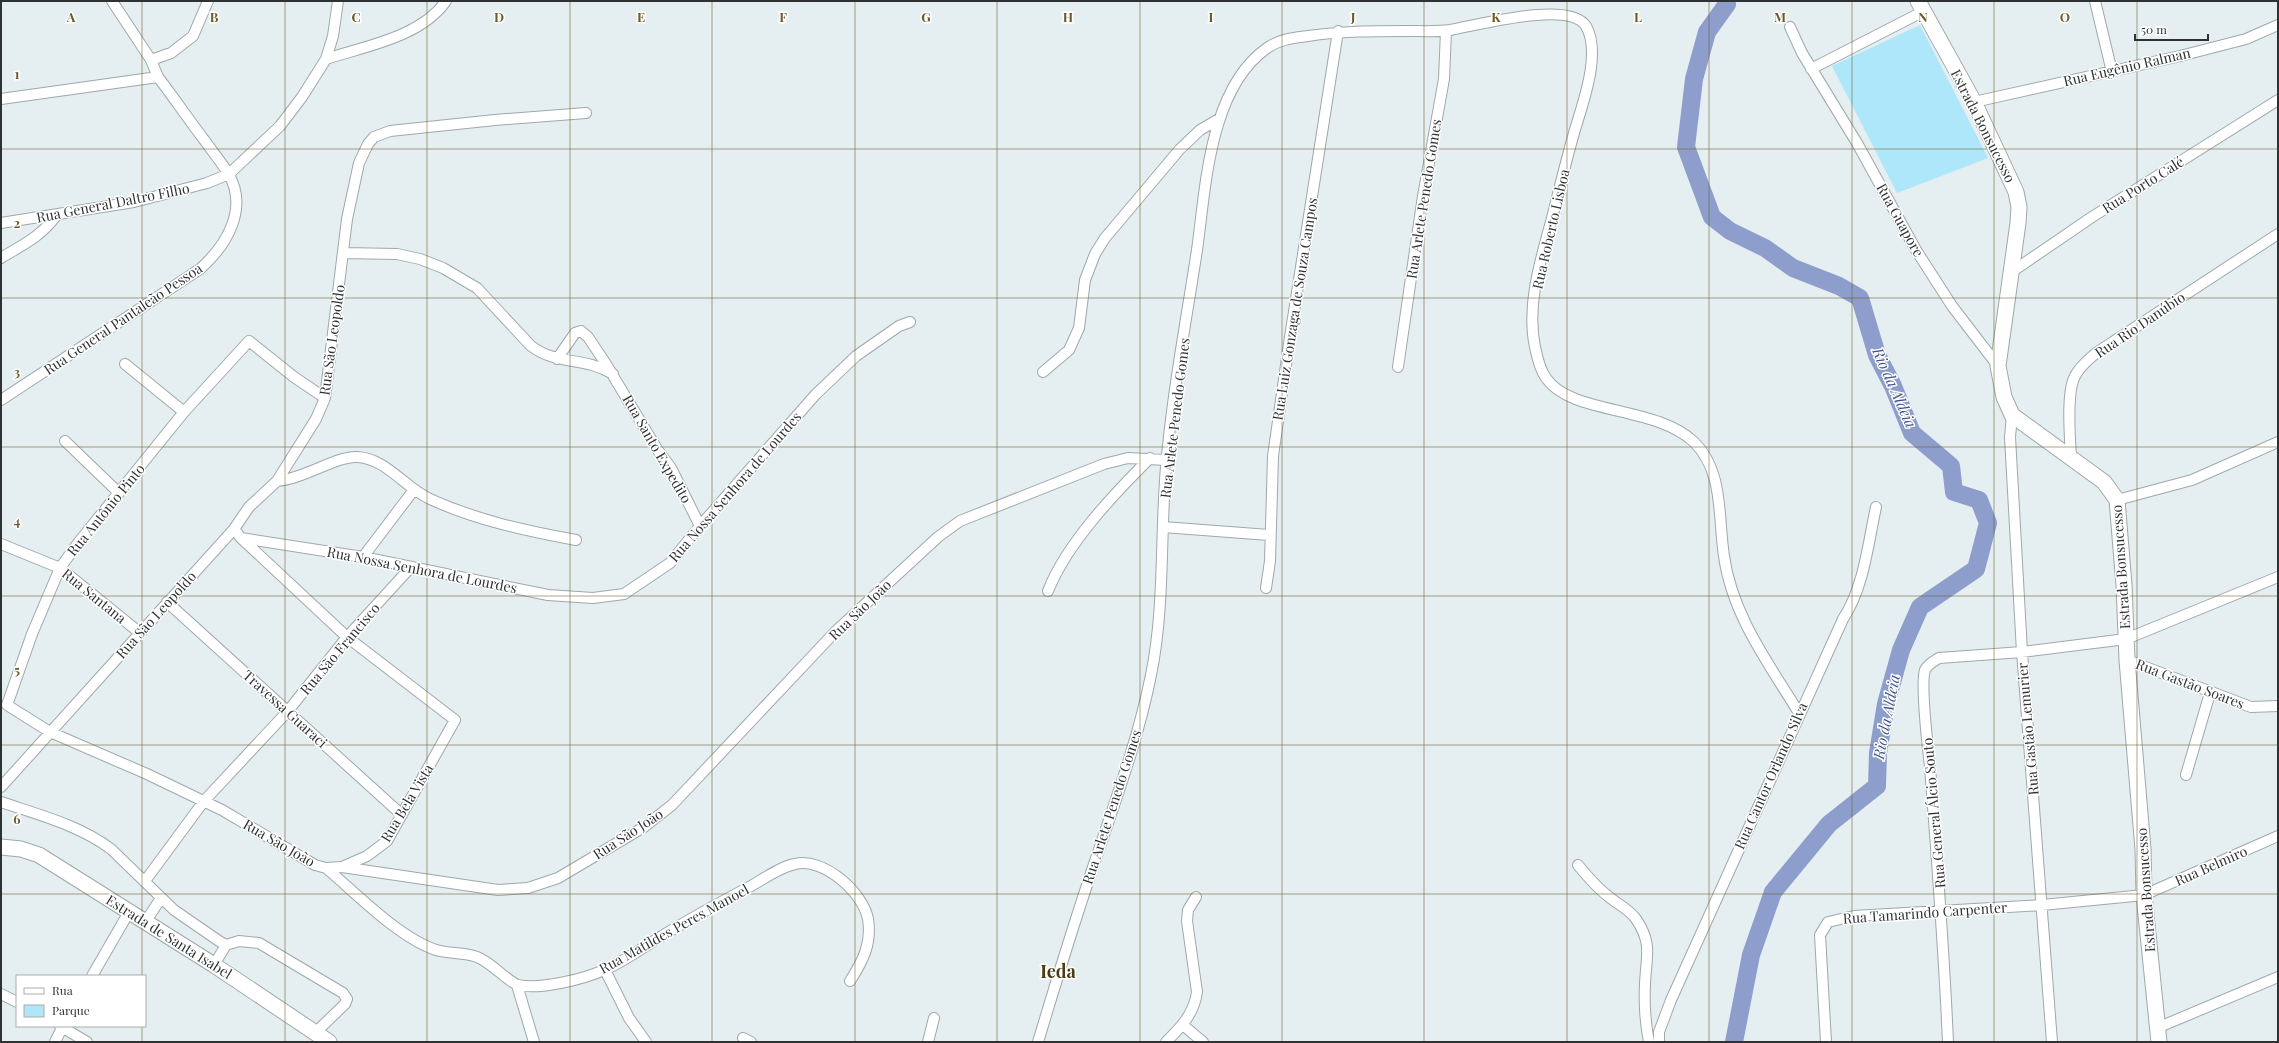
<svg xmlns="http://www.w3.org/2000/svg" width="2279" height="1043" viewBox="0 0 2279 1043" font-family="'Playfair Display',serif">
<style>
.green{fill:#ade7f9}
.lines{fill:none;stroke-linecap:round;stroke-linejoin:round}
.river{stroke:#8d9ecc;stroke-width:18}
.street-casing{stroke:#9fa8aa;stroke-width:12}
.secondary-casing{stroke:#9fa8aa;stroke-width:17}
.street{stroke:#fff;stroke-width:10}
.secondary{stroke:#fff;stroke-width:15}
.grid{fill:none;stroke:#6c5b29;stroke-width:1;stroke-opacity:0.55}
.labels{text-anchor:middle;stroke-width:3;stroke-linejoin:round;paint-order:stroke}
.street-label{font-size:14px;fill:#2f3233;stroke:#fff}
.water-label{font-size:15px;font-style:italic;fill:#40538f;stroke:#fff}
.district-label{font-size:18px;font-weight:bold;fill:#4a3d14;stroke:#fff}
.grid-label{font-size:13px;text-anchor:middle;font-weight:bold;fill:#6c5b29;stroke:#fff;stroke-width:3;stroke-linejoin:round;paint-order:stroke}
</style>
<rect width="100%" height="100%" fill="#e5eef1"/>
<path class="green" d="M1920 25 1988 158 1897 193 1832 66Z"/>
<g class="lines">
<path class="river" d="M1726 1 1727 4 1707 32 1694 79 1686 147 1712 217 1730 231 1765 248 1793 268 1839 286 1860 298 1877 355 1893 386 1912 433 1951 466 1954 492 1979 500 1988 523 1976 569 1920 607 1901 650 1886 704 1878 753 1877 786 1829 824 1773 892 1751 955 1734 1042"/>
<defs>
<path id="street" d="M2095 1 2112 72
M1790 27 1802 53 1857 143 1916 250 1952 306 1998 366
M326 59C366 46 421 37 446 1
M151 60 171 53 193 36 208 1
M1811 69 1924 11
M1 99 158 77
M1974 102 2180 56 2246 39 2278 25
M1 223 134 202 207 183 229 174 280 126 302 97 326 59 333 36 338 1
M343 253 397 254 420 259 443 268 477 288 531 346C558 366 583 356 613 374
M1 258C24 244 39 238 56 216
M2010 273 2092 217 2278 100
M557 359 575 333 581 331 588 337 606 364 657 449 671 468 700 526
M125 364 184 412
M1398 367 1423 196 1444 79 1446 31
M1043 372 1069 350 1079 328 1085 280 1095 254 1105 238 1180 149 1200 130 1219 119
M325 398 294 377 249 341 184 412 78 543 60 568 32 634 7 705 50 732 147 774 222 810 315 865 326 868 342 867 498 890 528 888 558 878 644 827 672 805 835 632 938 537 960 521 1104 464 1128 458 1167 460
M1 400 200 269C227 245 249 208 228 173 221 162 213 152 205 141 189 120 174 98 158 77L151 60 112 1
M2012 415 2010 437 2022 652 2052 1042
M65 441 119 493
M2071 457C2070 438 2066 392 2075 376 2080 366 2088 360 2096 353L2278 234
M277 481C304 479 338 455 358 457 387 459 405 488 430 499 476 520 526 531 576 540
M2117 500 2192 480 2278 442
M1163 527 1269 535
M234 529 241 538 363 557 548 595 593 598 624 594 670 563 700 526 816 394 856 356 899 326 910 322
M241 538 347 637 455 720 387 841 367 856 342 867
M1 544 60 568 140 633
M363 557 413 491
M1266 588 1270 561 1273 456 1290 337 1338 31
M1048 591C1067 543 1114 494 1150 458
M167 602 402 815
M2127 660 2251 707 2278 706
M2186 775 2210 693
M1 787 234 529 249 507 277 481 316 419 325 398 347 219 359 163 368 144 374 137 390 131 495 120 586 113
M1 802C39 815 79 825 111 849L174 910 219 941 226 945 239 941 259 943 343 993 347 999 345 1004 316 1032
M1578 865C1587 876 1596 887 1608 896 1617 904 1629 909 1636 919 1653 944 1646 957 1645 984 1644 1004 1645 1022 1649 1042
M326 868C356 893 399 938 436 950 449 954 464 952 477 957 491 962 508 982 518 985 540 990 584 979 604 970 624 962 643 947 662 936 691 918 721 902 751 886 765 878 780 867 795 864 823 857 863 892 868 919 872 943 863 961 850 981
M145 881 204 801 288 711 347 637 411 567
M146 921 161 898
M214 965 226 945
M605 970 629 1018 646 1042
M92 976 129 912
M517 985 534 1042
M1 994 17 1002
M1183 1025 1203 1042
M60 1026 87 1042
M2157 1028 2278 977
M743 1038 751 1042
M55 1042 63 1026
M928 1042 934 1018
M1038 1042C1056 982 1074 923 1094 864 1115 802 1138 740 1151 675 1165 607 1160 536 1166 467 1172 395 1186 322 1197 250 1206 186 1209 89 1267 48 1280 39 1293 38 1308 36 1341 31 1374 31 1407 31 1421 31 1436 32 1450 30 1479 25 1569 0 1586 26 1602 54 1582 105 1574 133 1566 161 1559 190 1552 218 1541 259 1526 304 1535 347 1537 357 1540 370 1546 378 1571 415 1655 405 1694 442 1724 471 1718 518 1724 556 1732 615 1769 664 1799 713
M1166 1042C1181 1027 1194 1014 1197 992L1187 921 1188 910 1196 897
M1659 1042V1032L1671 1000 1843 619C1864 587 1868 544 1876 507
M1826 1042 1820 935 1828 922 1854 916 2042 905 2144 895 2278 836
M1948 1042C1944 950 1937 858 1930 767 1928 748 1920 684 1925 670 1928 664 1934 661 1939 658L2022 652 2126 639 2278 577"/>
<path id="secondary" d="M1918 1 1974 102 2016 192 2019 207 2018 223 1998 366 2004 397 2012 415 2104 482 2117 500 2124 585 2127 660 2143 849 2144 895 2159 1042
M1 847 21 849 39 855 214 965 329 1042"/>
</defs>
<use href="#street" class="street-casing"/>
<use href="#secondary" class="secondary-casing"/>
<use href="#street" class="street"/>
<use href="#secondary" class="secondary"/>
</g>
<path class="grid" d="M142 1V976M285 1V1042M427 1V1042M570 1V1042M712 1V1042M855 1V1042M997 1V1042M1140 1V1042M1282 1V1042M1424 1V1042M1567 1V1042M1709 1V1042M1852 1V1042M1994 1V1042M2137 1V1042M1 149H2278M1 298H2278M1 447H2278M1 596H2278M1 745H2278M1 894H2278M142 1026V1042"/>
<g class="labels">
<g class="street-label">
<text transform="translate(2127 67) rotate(-13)" y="5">Rua Eugênio Ralman</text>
<text transform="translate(1983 126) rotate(63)" y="5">Estrada Bonsucesso</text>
<text transform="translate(2143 185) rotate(-32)" y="5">Rua Porto Calé</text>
<text transform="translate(1424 199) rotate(-81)" y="5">Rua Arlete Penedo Gomes</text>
<text transform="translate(113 203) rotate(-11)" y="5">Rua General Daltro Filho</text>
<text transform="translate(1900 220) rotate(61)" y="5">Rua Guapore</text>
<text transform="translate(1551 229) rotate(-77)" y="5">Rua Roberto Lisboa</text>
<text transform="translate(1295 309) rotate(-81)" y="5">Rua Luiz Gonzaga de Souza Campos</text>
<text transform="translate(123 319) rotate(-34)" y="5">Rua General Pantaleão Pessoa</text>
<text transform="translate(2140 325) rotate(-34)" y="5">Rua Rio Danúbio</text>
<text transform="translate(332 340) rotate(-82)" y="5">Rua São Leopoldo</text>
<text transform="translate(1175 418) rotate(-83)" y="5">Rua Arlete Penedo Gomes</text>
<text transform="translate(657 449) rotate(60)" y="5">Rua Santo Expedito</text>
<text transform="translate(735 487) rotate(-49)" y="5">Rua Nossa Senhora de Lourdes</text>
<text transform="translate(106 510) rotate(-51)" y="5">Rua Antônio Pinto</text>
<text transform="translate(2121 567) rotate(-94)" y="5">Estrada Bonsucesso</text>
<text transform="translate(422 570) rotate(11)" y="5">Rua Nossa Senhora de Lourdes</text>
<text transform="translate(94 596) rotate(39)" y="5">Rua Santana</text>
<text transform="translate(860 610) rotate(-44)" y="5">Rua São João</text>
<text transform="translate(156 615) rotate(-48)" y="5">Rua São Leopoldo</text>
<text transform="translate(340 649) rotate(-50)" y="5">Rua São Francisco</text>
<text transform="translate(2190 684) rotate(21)" y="5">Rua Gastão Soares</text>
<text transform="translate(285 709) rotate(42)" y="5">Travessa Guaraci</text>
<text transform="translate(2028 729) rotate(-95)" y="5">Rua Gastão Lemurier</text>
<text transform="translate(1771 776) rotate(-66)" y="5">Rua Cantor Orlando Silva</text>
<text transform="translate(407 803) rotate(-59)" y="5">Rua Bela Vista</text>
<text transform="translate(1112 807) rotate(-72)" y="5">Rua Arlete Penedo Gomes</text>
<text transform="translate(1934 813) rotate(-95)" y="5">Rua General Álcio Souto</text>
<text transform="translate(628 834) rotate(-33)" y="5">Rua São João</text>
<text transform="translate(279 843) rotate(30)" y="5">Rua São João</text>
<text transform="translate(2211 866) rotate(-24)" y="5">Rua Belmiro</text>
<text transform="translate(2146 890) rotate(-94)" y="5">Estrada Bonsucesso</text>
<text transform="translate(1925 913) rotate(-4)" y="5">Rua Tamarindo Carpenter</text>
<text transform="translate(674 929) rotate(-29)" y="5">Rua Matildes Peres Manoel</text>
<text transform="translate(169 937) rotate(32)" y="5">Estrada de Santa Isabel</text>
</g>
<g class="water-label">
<text transform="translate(1894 388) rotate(66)" y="5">Rio da Aldeia</text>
<text transform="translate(1887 717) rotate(-79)" y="5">Rio da Aldeia</text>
</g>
<g class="district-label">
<text x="1058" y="978">Ieda</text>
</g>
</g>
<g class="grid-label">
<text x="71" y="22">A</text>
<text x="214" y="22">B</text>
<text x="356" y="22">C</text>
<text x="499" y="22">D</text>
<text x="641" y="22">E</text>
<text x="783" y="22">F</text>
<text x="926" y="22">G</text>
<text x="1068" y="22">H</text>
<text x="1211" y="22">I</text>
<text x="1353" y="22">J</text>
<text x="1496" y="22">K</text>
<text x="1638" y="22">L</text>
<text x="1780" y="22">M</text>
<text x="1923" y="22">N</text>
<text x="2065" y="22">O</text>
<text x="17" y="79">1</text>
<text x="17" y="228">2</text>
<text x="17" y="377">3</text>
<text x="17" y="526">4</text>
<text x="17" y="675">5</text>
<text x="17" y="824">6</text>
</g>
<rect width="2279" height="1043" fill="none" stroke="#2f3233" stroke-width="4"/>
<rect x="16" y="975" width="130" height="52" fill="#ffffff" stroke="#acadad"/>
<rect x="24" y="988" width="20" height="6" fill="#ffffff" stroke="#acadad"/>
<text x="52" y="995" font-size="12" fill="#2f3233">Rua</text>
<rect x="24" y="1005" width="20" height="12" fill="#ade7f9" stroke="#acadad"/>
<text x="52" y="1015" font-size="12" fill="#2f3233">Parque</text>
<path d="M2135 34v6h73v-6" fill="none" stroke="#2f3233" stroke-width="2"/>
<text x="2141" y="34" font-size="12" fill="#2f3233" stroke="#ffffff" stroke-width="3" paint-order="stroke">50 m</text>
</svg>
